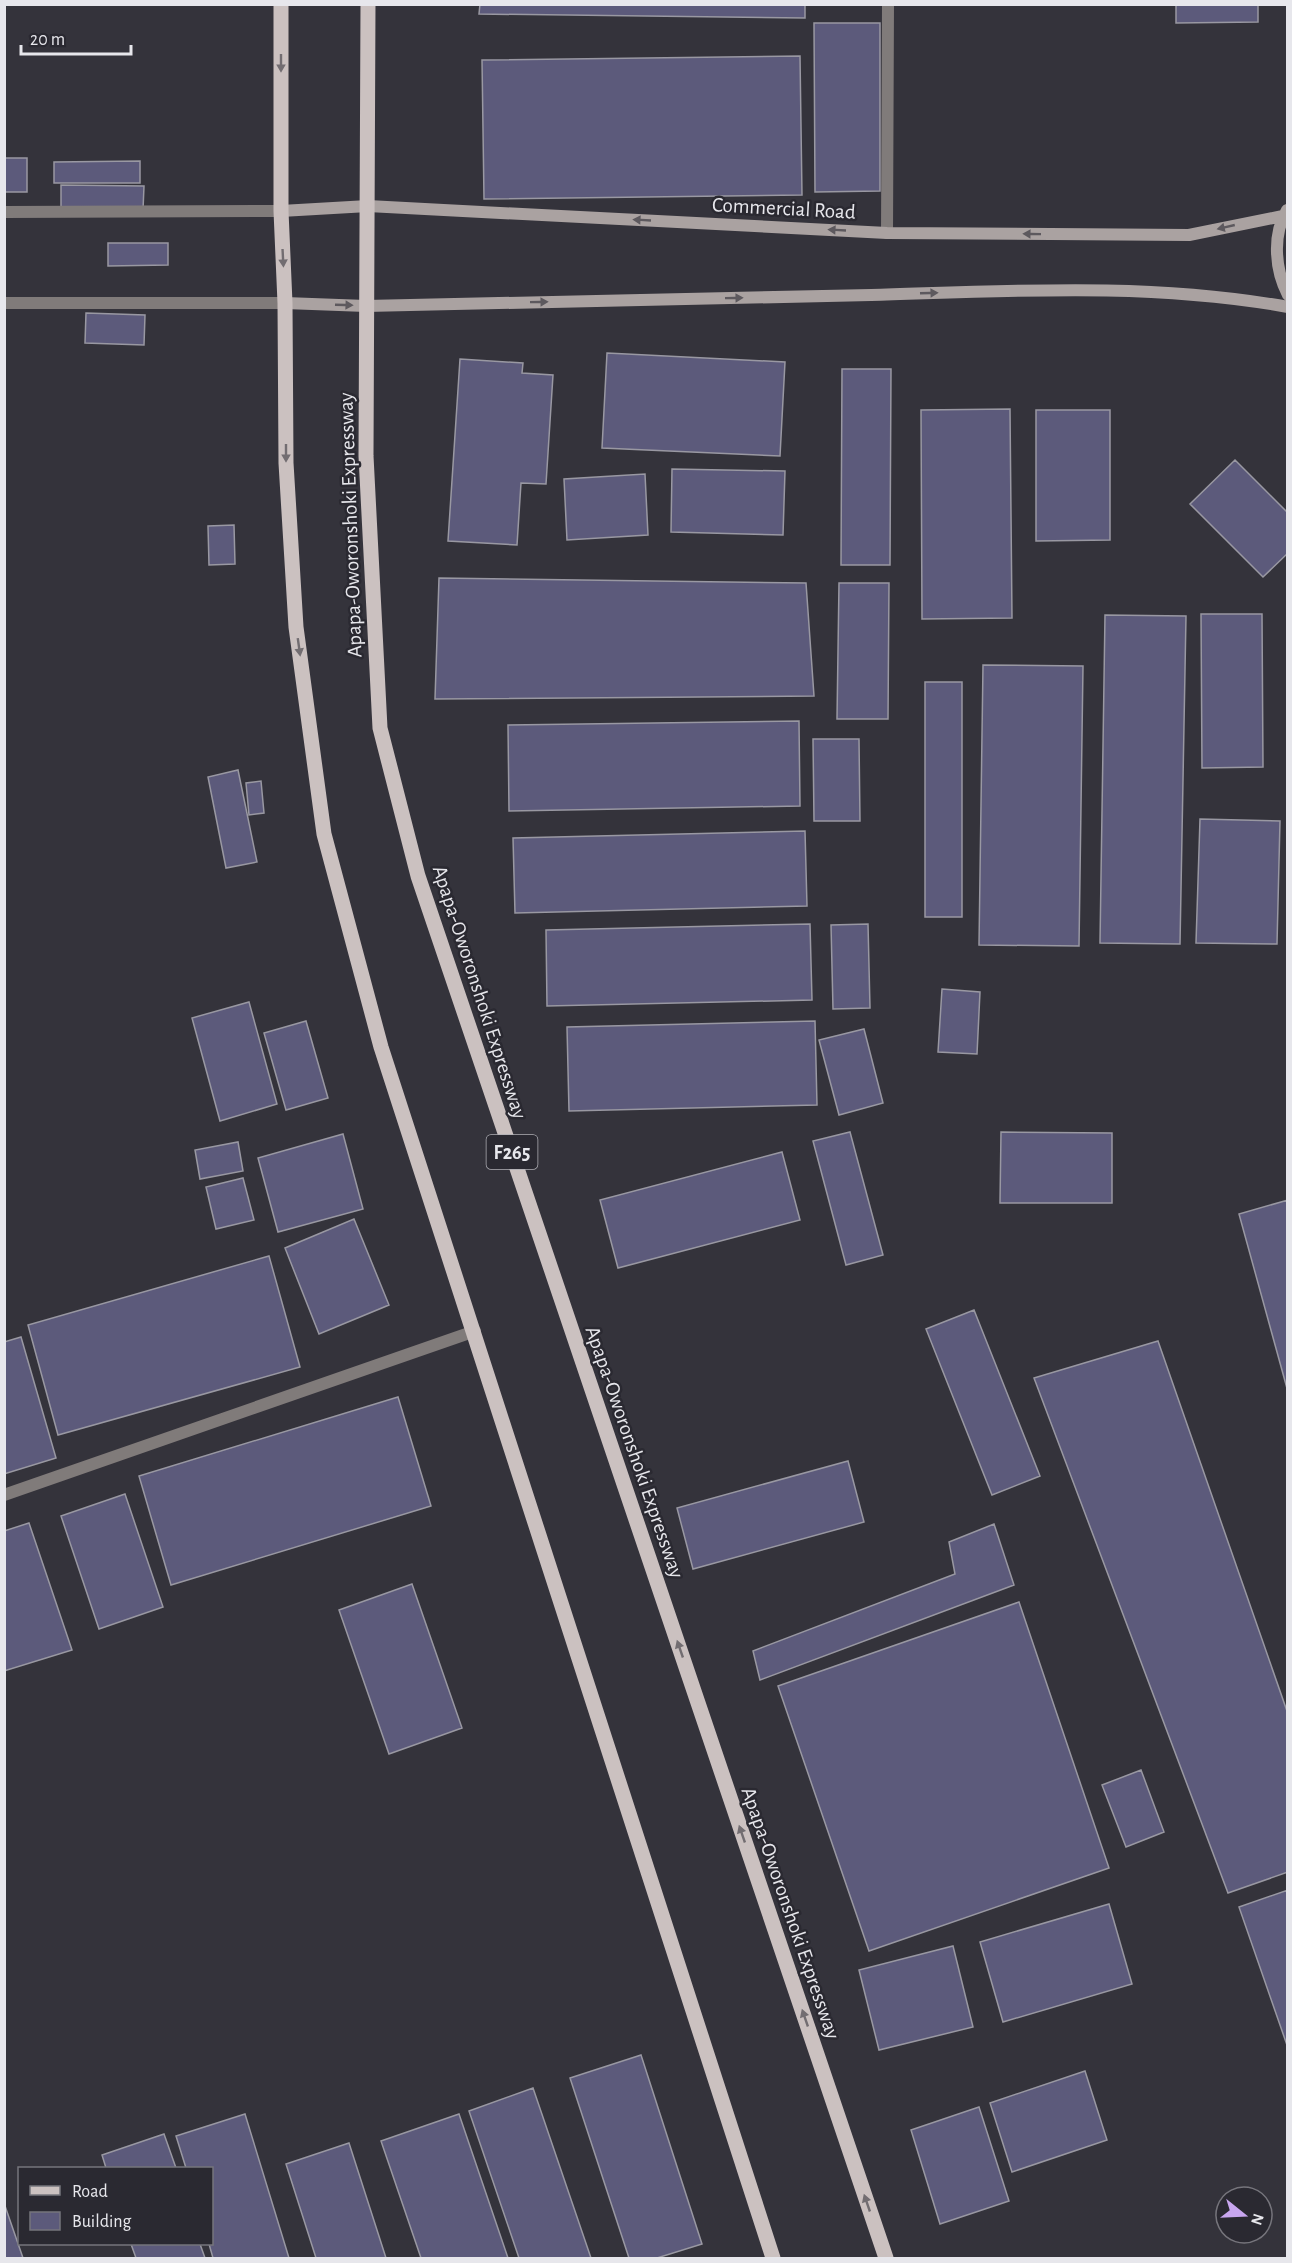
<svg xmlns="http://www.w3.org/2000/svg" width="1292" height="2263" viewBox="0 0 1292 2263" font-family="'Alegreya Sans',sans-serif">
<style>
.building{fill:#5c5a7b;stroke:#9998a2;stroke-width:1.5}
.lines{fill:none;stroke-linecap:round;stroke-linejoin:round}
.lane{stroke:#807b7a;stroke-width:12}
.secondary{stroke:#aaa2a1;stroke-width:12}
.primary{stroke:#cbc1c0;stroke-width:15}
.oneway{fill:#726d71}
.oneway2{fill:#5d595e}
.labels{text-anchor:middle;stroke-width:5;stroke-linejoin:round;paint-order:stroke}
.shield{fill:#2a2931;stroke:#aeaeb4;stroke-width:1.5}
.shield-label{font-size:20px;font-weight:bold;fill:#e7e7ec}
.street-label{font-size:21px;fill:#e7e7ec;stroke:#2a2931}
</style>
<rect width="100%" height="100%" fill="#34333b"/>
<path class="building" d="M480 4H805V18L479 14Z
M1176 4H1258V22L1176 23Z
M814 23H880V191L815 192Z
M800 56 802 195 484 199 482 60Z
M4 158H27V192H4Z
M140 161V183H54V162Z
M61 185 144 186 143 210 61 208Z
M108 243H168V265L108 266Z
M86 313 145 315 144 345 85 343Z
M607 353 785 362 780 456 602 448Z
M460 359 523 363 522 373 553 375 546 484 521 483 517 545 448 541Z
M842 369H891L890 565H841Z
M1010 409 1012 618 922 619 921 410Z
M1036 410H1110V540L1036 541Z
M1235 460 1288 513V553L1263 577 1190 504Z
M672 469 785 471 783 535 671 532Z
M645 474 648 535 567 540 564 479Z
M234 525 235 564 209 565 208 526Z
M439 578 806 583 814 696 435 699Z
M839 583H889L888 719H837Z
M1201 614H1262L1263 767 1202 768Z
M1105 615 1186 616 1180 944 1100 943Z
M983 665 1083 666 1079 946 979 945Z
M925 682H962V917H925Z
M799 721 800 806 509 811 508 725Z
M813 739H859L860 821H814Z
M238 770 257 862 226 868 208 777Z
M261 781 264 813 249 815 246 783Z
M1200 819 1280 821 1277 944 1196 943Z
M805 831 807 906 515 913 513 838Z
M810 924 812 1000 547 1006 546 930Z
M868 924 870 1008 833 1009 831 925Z
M942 989 980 992 977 1054 938 1052Z
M249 1002 277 1104 220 1121 192 1018Z
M306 1021 328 1098 286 1110 264 1033Z
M815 1021 817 1105 569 1111 567 1027Z
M864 1029 883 1103 839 1115 819 1040Z
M850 1132 883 1255 846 1265 813 1141Z
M1001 1132 1112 1133V1203H1000Z
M343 1134 363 1209 278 1232 258 1158Z
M238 1142 243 1171 200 1179 195 1150Z
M782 1152 800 1220 618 1268 600 1200Z
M243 1178 254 1220 216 1229 206 1187Z
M1288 1200V1392L1239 1214Z
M354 1219 389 1305 319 1334 285 1248Z
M269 1256 300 1367 58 1435 28 1325Z
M974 1310 1040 1476 992 1495 926 1329Z
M21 1337 56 1458 4 1474V1342Z
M1158 1341 1288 1714V1872L1228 1893 1034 1378Z
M398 1397 431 1506 171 1585 139 1476Z
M848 1461 864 1522 693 1569 677 1508Z
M125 1494 163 1607 99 1629 61 1516Z
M29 1523 72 1650 4 1671V1531Z
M994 1524 1014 1585 760 1680 753 1651 955 1574 949 1542Z
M412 1584 462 1728 389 1754 339 1610Z
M1019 1602 1109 1868 869 1951 778 1686Z
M1141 1770 1164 1832 1126 1847 1102 1785Z
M1288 1890V2048L1239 1907Z
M1109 1904 1132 1984 1003 2022 980 1942Z
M953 1946 973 2027 879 2050 859 1970Z
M641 2055 702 2244 657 2258H629L570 2078Z
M1085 2071 1107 2140 1012 2172 990 2103Z
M533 2088 591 2258H519L469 2111Z
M979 2107 1009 2201 940 2224 911 2130Z
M245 2114 289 2258H213L209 2244H212V2168H186L176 2136Z
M459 2114 508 2258H421L381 2141Z
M164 2134 176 2168H106L102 2155Z
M349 2143 386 2258H316L286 2164Z
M4 2203 23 2258H4Z
M131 2244H200L205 2258H136Z"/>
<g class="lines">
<path class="lane" d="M4 212 281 211
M887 233 888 4
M4 303H285
M4 1495 475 1331"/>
<path class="secondary" d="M1287 210C1272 235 1275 270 1288 295
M281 211 368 206 887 233 1189 235 1283 216
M285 303 366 306C534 302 703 299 871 295 1010 291 1150 282 1288 307"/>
<path class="primary" d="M281 4V211L285 303 286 463 296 627 324 834 381 1047 773 2258
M368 4 366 456 380 728 418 876 886 2258"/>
</g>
<defs><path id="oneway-solid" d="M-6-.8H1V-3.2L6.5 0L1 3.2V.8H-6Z" transform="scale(1.5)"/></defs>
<g class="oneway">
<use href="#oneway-solid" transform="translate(281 63) rotate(90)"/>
<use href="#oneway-solid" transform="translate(283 258) rotate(87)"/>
<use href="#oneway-solid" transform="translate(286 453) rotate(90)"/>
<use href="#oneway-solid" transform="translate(299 647) rotate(82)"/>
<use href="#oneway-solid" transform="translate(680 1649) rotate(-109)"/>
<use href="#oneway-solid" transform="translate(742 1834) rotate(-109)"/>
<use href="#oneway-solid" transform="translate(805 2018) rotate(-109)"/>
<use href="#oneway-solid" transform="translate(867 2203) rotate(-109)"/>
</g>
<g class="oneway2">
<use href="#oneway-solid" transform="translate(642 220) rotate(-177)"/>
<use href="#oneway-solid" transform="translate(1226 227) rotate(167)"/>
<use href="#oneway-solid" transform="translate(837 230) rotate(-177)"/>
<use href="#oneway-solid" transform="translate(1032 234) rotate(-179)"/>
<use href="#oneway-solid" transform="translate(929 293) rotate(-2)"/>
<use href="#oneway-solid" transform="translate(734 298) rotate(-1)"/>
<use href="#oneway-solid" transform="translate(539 302) rotate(-1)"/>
<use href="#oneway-solid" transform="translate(344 305) rotate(2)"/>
</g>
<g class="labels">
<rect class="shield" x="486.5" y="1135" width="51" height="34" rx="4.5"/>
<g class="shield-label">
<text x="512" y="1159">F265</text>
</g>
<g class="street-label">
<text transform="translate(784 208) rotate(3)" y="7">Commercial Road</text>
<text transform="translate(350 525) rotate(-92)" y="7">Apapa-Oworonshoki Expressway</text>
<text transform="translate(480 992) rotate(72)" y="7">Apapa-Oworonshoki Expressway</text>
<text transform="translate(635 1452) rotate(71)" y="7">Apapa-Oworonshoki Expressway</text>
<text transform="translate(791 1913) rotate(71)" y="7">Apapa-Oworonshoki Expressway</text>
</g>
</g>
<rect width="1292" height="2263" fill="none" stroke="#e7e7ec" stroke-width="12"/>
<rect x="18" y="2167" width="195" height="78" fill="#2a2931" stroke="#76757c" stroke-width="1.5"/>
<rect x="30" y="2186" width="30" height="9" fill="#cbc1c0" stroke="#76757c" stroke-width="1.5"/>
<text x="72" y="2197" font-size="18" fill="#e7e7ec">Road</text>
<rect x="30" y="2212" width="30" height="18" fill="#5c5a7b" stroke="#76757c" stroke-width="1.5"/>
<text x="72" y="2227" font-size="18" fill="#e7e7ec">Building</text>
<g transform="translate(1244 2215) rotate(108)"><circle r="28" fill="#2a2931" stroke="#76757c" stroke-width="1.5"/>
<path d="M0-4.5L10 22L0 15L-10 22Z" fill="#c8a6ef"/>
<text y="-9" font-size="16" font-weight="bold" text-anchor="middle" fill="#e7e7ec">N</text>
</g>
<path d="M21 45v9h110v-9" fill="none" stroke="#e7e7ec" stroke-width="3"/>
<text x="30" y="45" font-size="18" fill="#e7e7ec" stroke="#2a2931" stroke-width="4.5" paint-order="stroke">20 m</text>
</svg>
